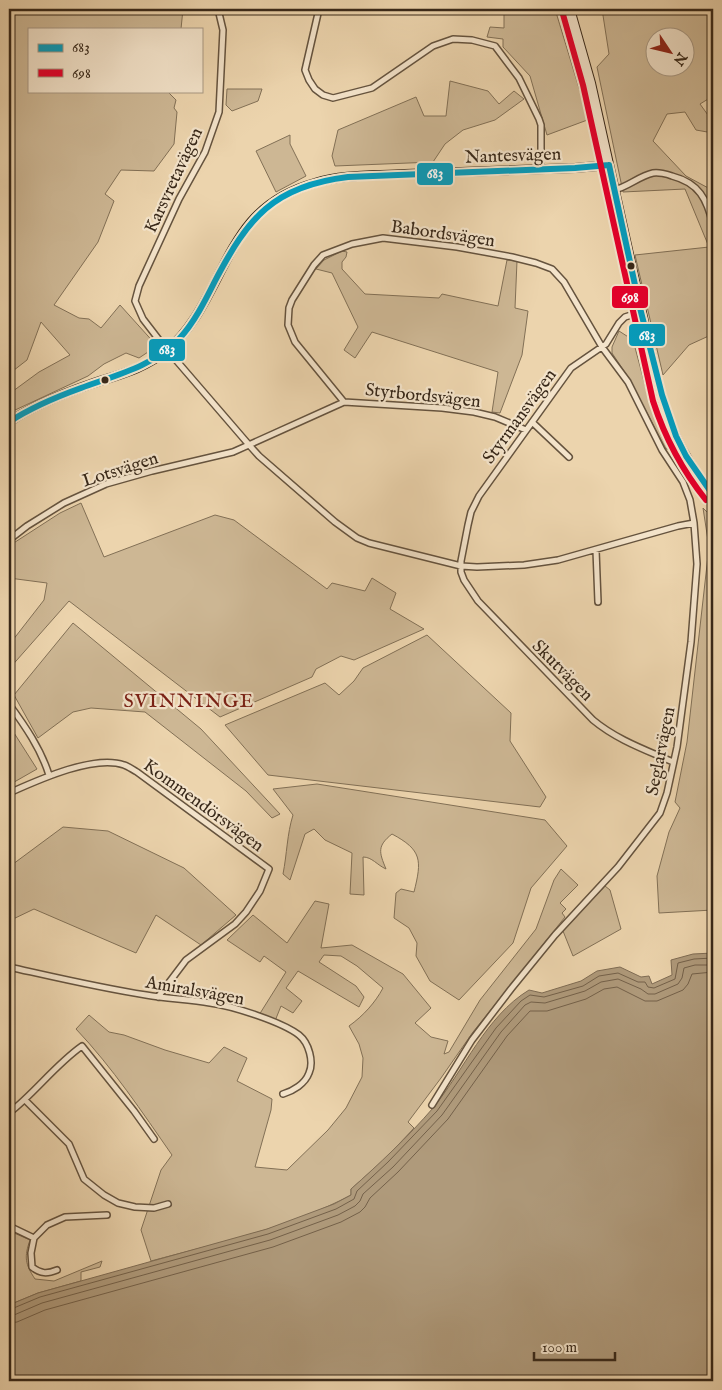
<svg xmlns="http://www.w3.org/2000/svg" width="722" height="1390" viewBox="0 0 722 1390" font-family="'IM FELL English',serif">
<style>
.green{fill:#cdb794;stroke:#827056;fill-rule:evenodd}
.water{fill:#af9a7b;stroke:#7f6c54}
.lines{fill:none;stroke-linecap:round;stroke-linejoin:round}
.shore{stroke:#74614a;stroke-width:1}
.street-casing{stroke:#65533e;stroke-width:8}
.secondary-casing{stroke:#382819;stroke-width:10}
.street{stroke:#f3e3ca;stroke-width:5}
.secondary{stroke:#f3e3ca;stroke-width:8}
.bus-1-casing{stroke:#f3e3ca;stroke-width:10}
.bus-2-casing{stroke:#f3e3ca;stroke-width:10}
.bus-1{stroke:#069cbc;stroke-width:6}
.bus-2{stroke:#e4002b;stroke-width:6}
.bus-dot{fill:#382819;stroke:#f3e3ca;stroke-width:2}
.labels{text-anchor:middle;stroke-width:4.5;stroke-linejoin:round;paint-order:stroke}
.street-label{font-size:18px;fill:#382819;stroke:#f3e3ca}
.quarter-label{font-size:20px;letter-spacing:1px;fill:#7a1f14;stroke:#f3e3ca}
.line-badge{stroke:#f3e3ca;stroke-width:2}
.badge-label{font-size:14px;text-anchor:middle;font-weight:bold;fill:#fff}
</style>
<rect width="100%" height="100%" fill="#ecd4ad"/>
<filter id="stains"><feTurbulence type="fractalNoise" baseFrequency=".004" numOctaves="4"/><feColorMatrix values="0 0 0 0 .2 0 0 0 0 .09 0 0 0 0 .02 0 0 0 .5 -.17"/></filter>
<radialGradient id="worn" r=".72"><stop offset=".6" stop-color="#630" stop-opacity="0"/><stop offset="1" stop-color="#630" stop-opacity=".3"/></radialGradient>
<path class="green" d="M9 9H183L181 29H29V91H167L176 100 174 108 177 112 174 144 154 171 121 170 105 194 114 201 98 242 54 305 79 318 89 319 101 328 120 305 157 346 139 358 126 353 104 364 88 376 13 411 9 409V394L39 372 70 355 41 322 27 360 9 374Z
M504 9H555L579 88 590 119 547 135 530 76 503 47V39L487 37 490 27 504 28Z
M602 9H713V96L700 104 713 122V133L696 130 685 112 667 114 653 141 686 176 712 190 713 188V334L689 345 663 375 635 255 709 247 685 189 623 192 597 67 609 54ZM654 38H684V68H654Z
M450 81 488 91 499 104 514 91 524 99 495 120 463 130 445 144 433 162 335 166 332 156 338 130 416 97 424 116H446Z
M227 89H262L258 101 232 111 226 105Z
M290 135V144L306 176 276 192 256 151Z
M342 251 347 252 346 257 342 262V269L365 294 439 298 442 294 498 306 507 260 517 261 515 308 528 311 522 355 500 413 492 412 498 372 372 332 355 358 344 350 358 327 332 273 316 269 324 260Z
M619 331 633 340 648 396 669 449H666L628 377 612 353V347Z
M81 503 104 557 215 515 234 520 327 589 332 583 365 591 372 578 396 593 390 609 424 629 354 660 341 656 316 669 312 677 220 717 69 601 9 669V645L44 600 47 583 9 578V546L60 513Z
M703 508 713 518V910L659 913 657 876 669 832 680 808 675 802 687 742 709 547Z
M73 623 201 729 280 814 272 818 246 791 145 712 91 708 73 712 38 738 14 695Z
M427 635 511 713 510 741 546 797 540 807 268 775 225 725 325 683 339 695 354 681 363 668Z
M9 725 37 769 9 785Z
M317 784 545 820 567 846 531 888 513 943 459 1000 430 981 416 956 417 943 409 928 394 918 396 893 401 889 414 892C422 860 422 850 392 834 377 846 379 852 386 869 377 865 372 857 363 857L364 895 350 894 352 853 325 840 314 829 305 834 290 880 283 874C287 854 287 834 293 815L273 789Z
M63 827 108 831 184 868 236 915 201 945 156 915 136 953 34 909 9 921V867Z
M561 869 578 885 560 903 566 909 562 913 565 917 473 1032 441 1078 408 1122 414 1128 385 1159 351 1189V1195C289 1228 218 1243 151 1261L141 1230 161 1170 172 1155C142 1112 113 1068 76 1029L89 1015 109 1032 124 1035 165 1050 209 1063 224 1047 247 1058 237 1081 272 1099 271 1110 255 1167 287 1170 328 1130 346 1108 362 1077 363 1058 359 1044 349 1026C363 1016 375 1003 383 988L357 966 341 956 324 955 319 962 356 986 364 997 359 1007 298 971 286 988 302 1001 293 1013 281 1006 275 1021 259 1015 286 972 264 956 260 962 227 940 253 915 287 943 315 901 329 904 321 948 352 945 403 974 431 1008 415 1023 431 1037 448 1041 444 1054 449 1052 480 1000 536 929 554 880Z
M605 886 610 890 621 929 573 956 563 931Z
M14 1233 30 1240C24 1257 25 1264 35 1279L54 1281 102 1261 100 1267 81 1272V1281L38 1293 9 1305V1242Z"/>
<path class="water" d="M713 953V1381H9V1305L38 1293 267 1229 334 1204 351 1195V1189C379 1164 408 1137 433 1108 464 1070 486 1016 529 990L542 993 581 981 597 971 620 967 641 977 649 976 652 984 672 975 671 960 693 954Z"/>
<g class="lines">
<path class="shore" d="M9 1310 40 1297 268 1234 336 1209 354 1199 357 1191 388 1162 437 1111 496 1028 521 1001 530 995 544 997 583 986 599 976 618 973 638 982H645L648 987 654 988 675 979 678 963 694 959 713 958
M9 1316 14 1315 42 1303 270 1240 338 1215 355 1206 360 1201 363 1194 393 1167 442 1115 501 1032 525 1005 531 1002 545 1003 585 991 601 982 618 979 641 989 648 994H655L678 984 682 978 684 968 695 965H713
M9 1323 17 1322 45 1310 273 1247 341 1222 360 1212 365 1207 370 1198 398 1172 448 1119 507 1036 530 1011H547L586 999 604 989 617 987 645 1001H657L683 990 688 984 692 974 713 972"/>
<defs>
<path id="street" d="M218 9 223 30 219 112 205 152 179 199 139 286 135 301 143 319 163 345 250 446 259 456 335 522 357 538 369 543 461 566 477 567 524 565 558 560 678 526 694 523
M319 9 305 70 309 80 315 89 323 95 333 98 372 88 433 46 453 39 472 40 495 46 519 78 539 119 541 125V169
M614 190C628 187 639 176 653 173 658 172 667 174 672 176 699 183 707 199 713 225
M641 312 625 317 619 323 606 344 571 368 479 496 471 512 468 525 461 561V572L464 580 478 601 593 720C617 740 646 750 673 762
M344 402 295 342 288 325 289 308 292 300 314 265 323 255 352 244 383 238 457 247 512 257 536 263 552 269 564 282 602 347 628 382 662 450 683 482 690 500 694 523 697 564 691 642 677 747 667 793 660 813 618 867 555 935 511 989 472 1040 432 1105
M532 422 569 457
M9 540 27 526 64 503 106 484 152 471 233 452 344 402 442 408 474 412 495 417 526 430
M596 550 598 602
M9 704C25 726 41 749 49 775
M9 793C36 781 94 754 124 765 128 766 133 770 137 772L269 869 260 891 246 912 235 924 186 960 158 997
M9 967C54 977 100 988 146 995 168 999 189 999 210 1003 233 1006 282 1022 299 1035 309 1043 314 1062 309 1073 305 1084 293 1091 283 1094
M25 1100 69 1144 84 1179 104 1195 118 1203 135 1207 154 1208 168 1204
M9 1113C35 1093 55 1065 82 1046L134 1111 154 1139
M9 1226 34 1238 31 1253 32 1267C41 1274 47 1274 57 1270
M34 1238 47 1225 65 1217 107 1215"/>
<path id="secondary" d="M570 9 591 83 661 398C672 434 689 466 713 495
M9 422C34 405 62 394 91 384 118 375 144 369 166 351 206 319 219 260 251 222 268 202 290 190 315 183 344 174 375 176 405 174 462 172 519 170 575 168L609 165"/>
</defs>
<use href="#street" class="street-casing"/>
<use href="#secondary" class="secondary-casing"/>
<use href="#street" class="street"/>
<use href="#secondary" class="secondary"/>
<defs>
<path id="bus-1" d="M609 165 640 308 662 395 676 436 686 456 713 495
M9 422C32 407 56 397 81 388 116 375 152 367 179 339 194 323 205 301 215 281 248 218 273 186 348 177L575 168 609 165"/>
<path id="bus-2" d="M562 11 583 85 653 401C665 438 682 470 706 500"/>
</defs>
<use href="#bus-1" class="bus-1-casing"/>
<use href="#bus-2" class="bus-2-casing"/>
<use href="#bus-1" class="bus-1"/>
<use href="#bus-2" class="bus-2"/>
</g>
<g class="bus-dot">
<circle cx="631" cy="266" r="4.5"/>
<circle cx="105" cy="380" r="4.5"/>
</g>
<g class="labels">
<g class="street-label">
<text transform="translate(513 155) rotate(-2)" y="6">Nantesvägen</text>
<text transform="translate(173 180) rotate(-65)" y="6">Karsvretavägen</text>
<text transform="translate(443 233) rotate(8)" y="6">Babordsvägen</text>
<text transform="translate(423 395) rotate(6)" y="6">Styrbordsvägen</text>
<text transform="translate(519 416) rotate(-54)" y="6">Styrmansvägen</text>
<text transform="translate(120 469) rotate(-18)" y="6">Lotsvägen</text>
<text transform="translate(563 670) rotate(45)" y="6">Skutvägen</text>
<text transform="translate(660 751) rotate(-79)" y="6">Seglarvägen</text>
<text transform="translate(204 805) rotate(36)" y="6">Kommendörsvägen</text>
<text transform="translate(195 990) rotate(10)" y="6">Amiralsvägen</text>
</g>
<g class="quarter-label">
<text x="189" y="707">SVINNINGE</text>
</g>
</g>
<g class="line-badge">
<rect x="416" y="162" width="38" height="24" rx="5" fill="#069cbc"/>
<rect x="611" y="285" width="38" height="24" rx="5" fill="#e4002b"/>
<rect x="628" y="323" width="38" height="24" rx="5" fill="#069cbc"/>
<rect x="148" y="338" width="38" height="24" rx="5" fill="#069cbc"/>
</g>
<g class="badge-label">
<text x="435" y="178">683</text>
<text x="630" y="302">698</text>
<text x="647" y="340">683</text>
<text x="167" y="354">683</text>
</g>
<rect width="722" height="1390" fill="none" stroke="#ecd4ad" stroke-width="30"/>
<rect x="10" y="10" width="702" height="1370" fill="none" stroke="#382819" stroke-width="2.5"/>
<rect x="15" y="15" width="692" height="1360" fill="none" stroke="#382819"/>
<rect x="28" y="28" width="175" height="65" fill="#f3e3ca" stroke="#a89883"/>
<rect x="38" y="44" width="25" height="8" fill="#069cbc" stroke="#a89883"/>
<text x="72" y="52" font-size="15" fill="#382819">683</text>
<rect x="38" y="69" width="25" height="8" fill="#e4002b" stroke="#a89883"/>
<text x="72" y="78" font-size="15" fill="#382819">698</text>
<g transform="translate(670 52) rotate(125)"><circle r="24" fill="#f3e3ca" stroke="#a89883"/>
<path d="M0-4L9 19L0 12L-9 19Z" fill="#8f2418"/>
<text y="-8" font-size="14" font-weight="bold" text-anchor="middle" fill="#382819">N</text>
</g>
<path d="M534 1352v8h81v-8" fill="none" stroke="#382819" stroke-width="2.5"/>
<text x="542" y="1352" font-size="15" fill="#382819" stroke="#f3e3ca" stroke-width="4" paint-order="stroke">100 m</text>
<rect width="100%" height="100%" filter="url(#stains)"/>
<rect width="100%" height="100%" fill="url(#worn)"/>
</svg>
